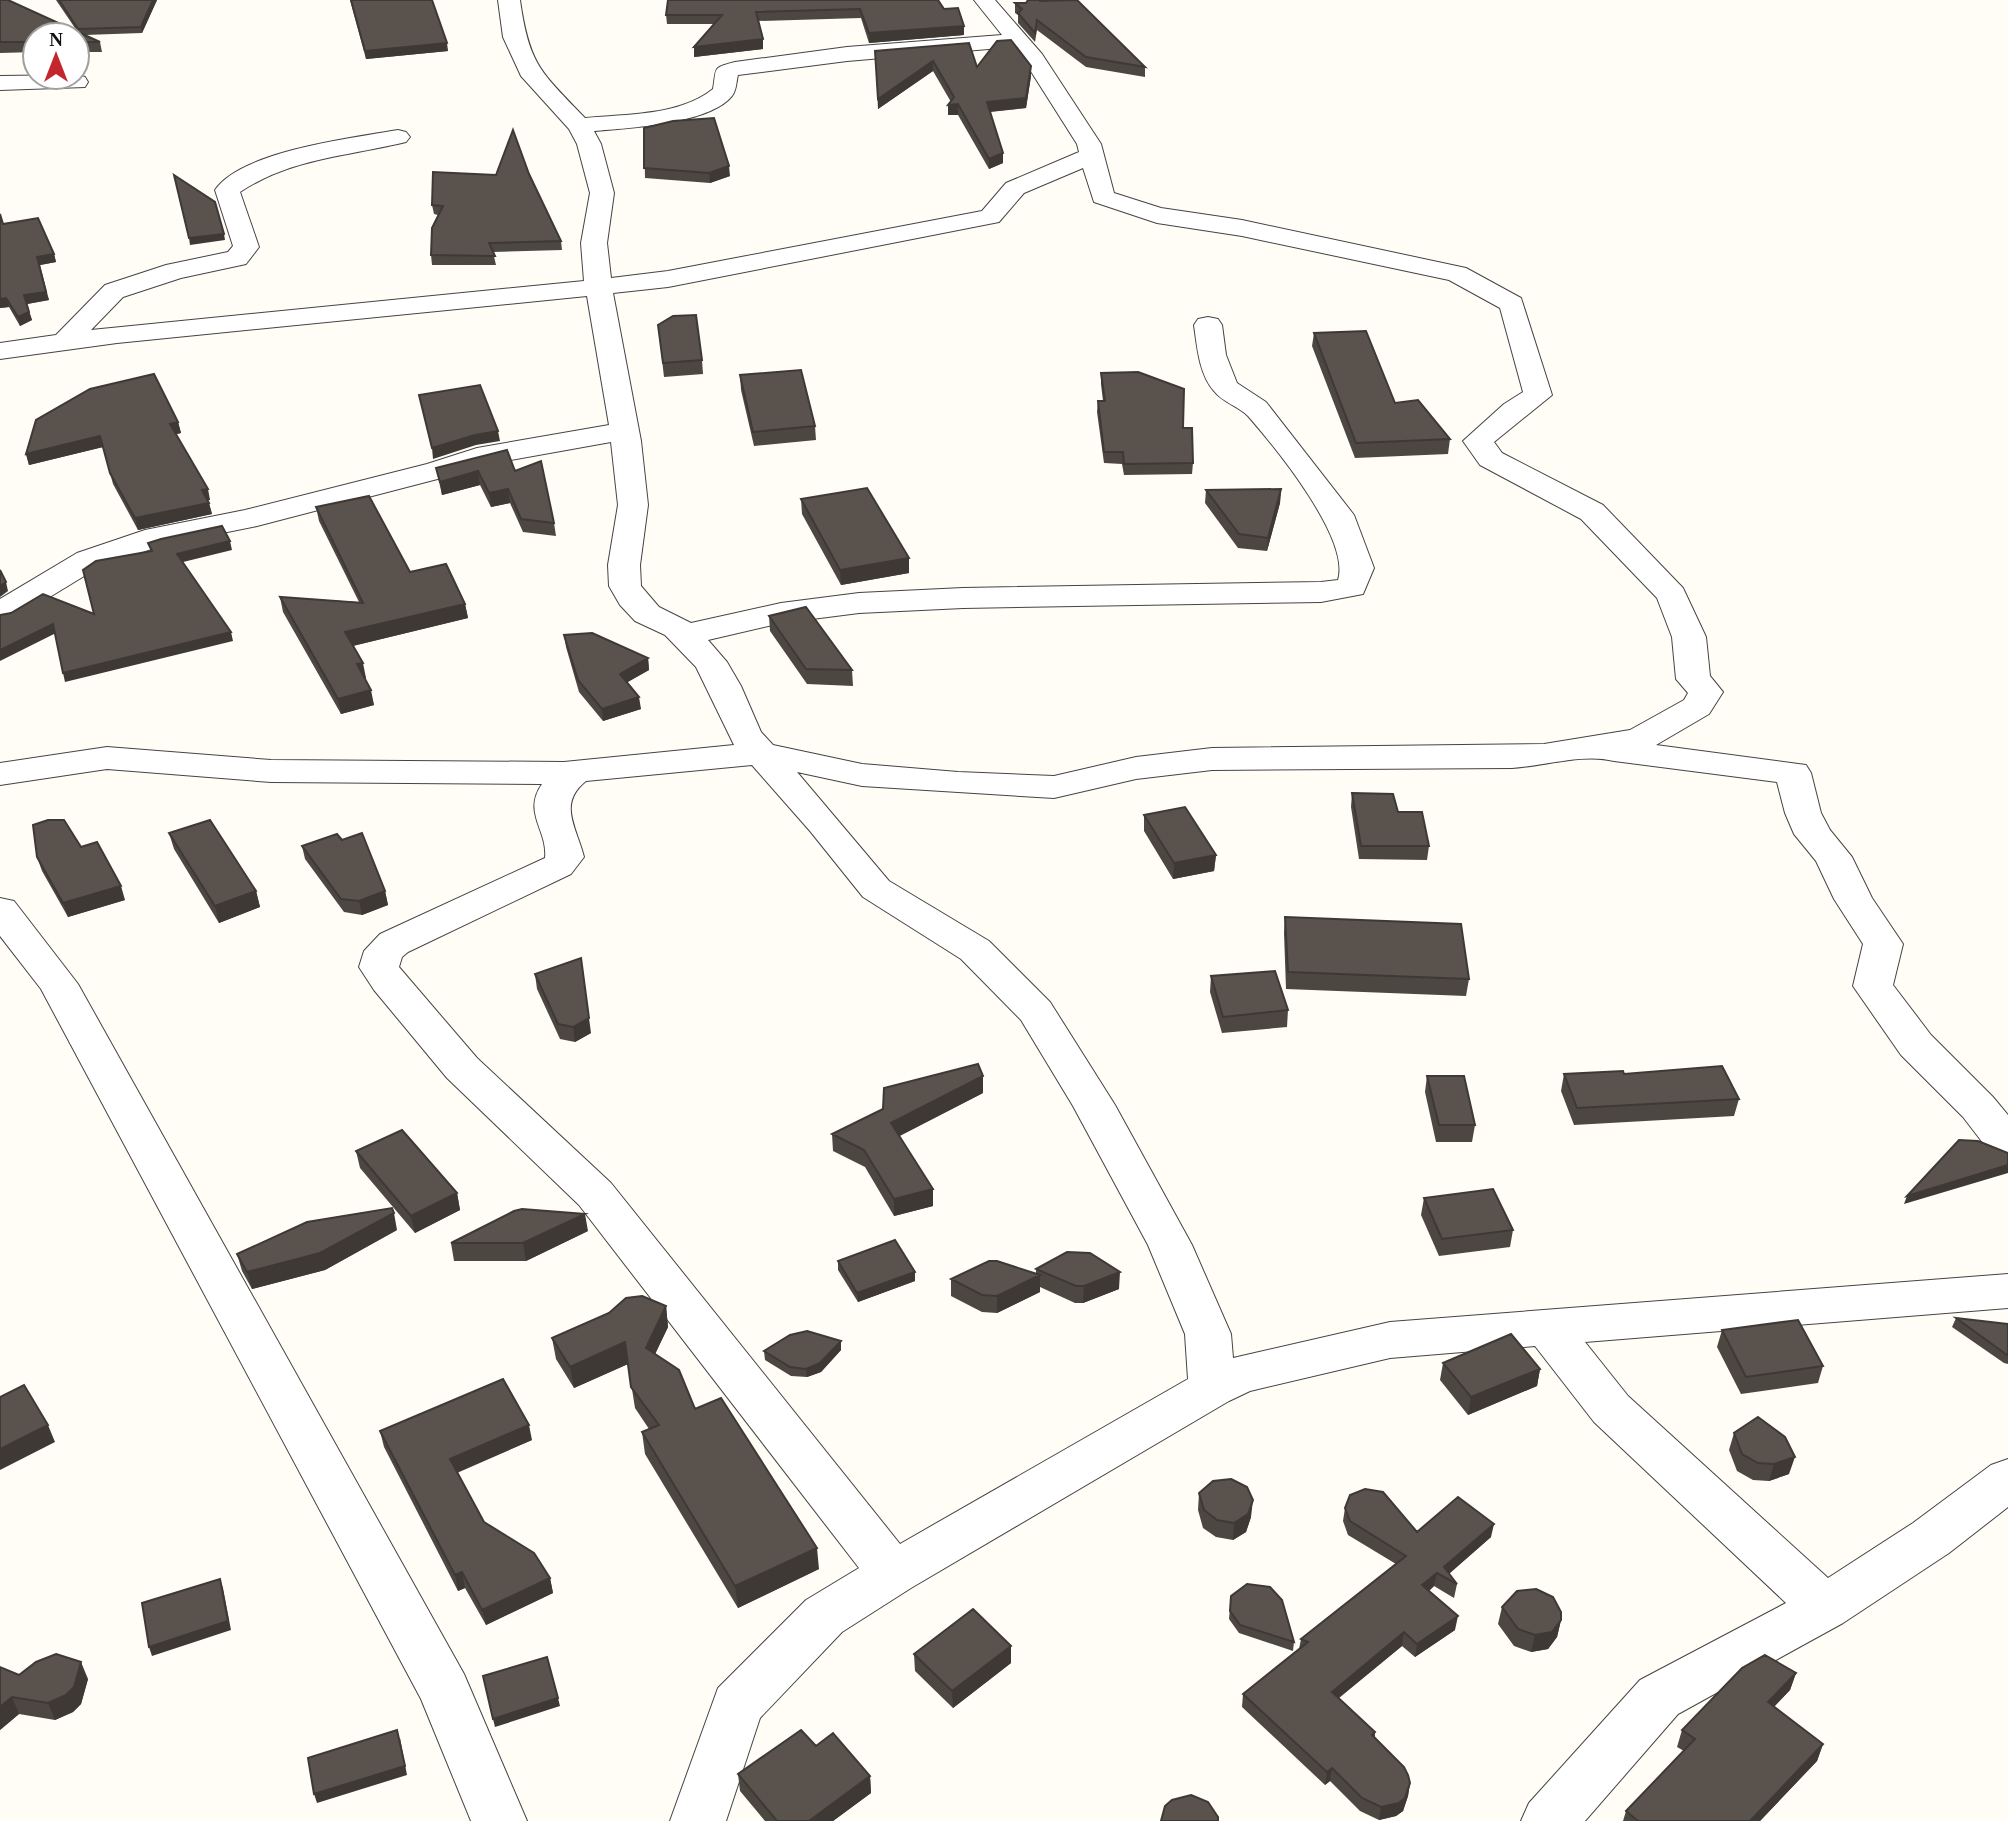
<svg xmlns="http://www.w3.org/2000/svg" width="2008" height="1821" viewBox="0 0 2008 1821" font-family="'Times New Roman',serif">
<style>
.lines{fill:none;stroke-linecap:round;stroke-linejoin:round}
.street-casing{stroke:#444;stroke-width:2}
.street{fill:#fff;fill-rule:evenodd}
.wall{fill:#4d4742}
.shaded-wall{fill:#3f3936}
.building{fill:#5a524d;stroke:#3f3936;stroke-width:2}
</style>
<rect width="100%" height="100%" fill="#fffdf5"/>
<g class="lines">
<defs>
<path id="street" d="M498 0H520C529 65 541 72 585 118 625 114 680 116 713 89 717 68 711 68 735 62L847 47 1002 35 974 0H995L1042 54 1101 144 1114 193 1161 208 1242 220 1466 268 1521 298 1552 395 1494 442 1502 453 1603 505 1683 588 1706 637 1710 676 1723 692 1709 714 1656 745 1806 765 1811 773 1821 813 1830 830 1852 857 1872 898 1903 944 1893 985 1931 1035 1993 1097 2008 1115V1160L1993 1156 1963 1117 1901 1055 1853 986 1863 944 1834 899 1816 861 1794 834 1785 813 1777 782 1614 761C1583 753 1545 766 1512 768L1212 770 1136 779 1054 798 862 786 797 772 889 881 989 941 1050 1002 1115 1105 1192 1245 1231 1334 1233 1358 1390 1322 2008 1274V1308L1585 1342 1628 1396 1828 1578 1913 1523 1991 1465 2008 1459V1507L1949 1553 1843 1623 1678 1714 1585 1821H1521L1529 1803 1640 1680 1786 1603 1594 1422 1535 1346 1390 1358 1250 1391 1229 1401 911 1588 842 1632 760 1718 726 1821H670L718 1688 806 1600 859 1568 579 1205 447 1078 374 990 359 967 364 951 380 934 545 858C548 830 522 813 542 784L271 782 107 769 0 785V763L107 747 271 760 564 762 734 745 696 667 665 635 635 621 620 605 609 586 608 565 618 505 611 442 483 465 449 476 257 526 163 545 99 567 12 620 0 623V599L77 553 145 530 245 510 427 464 477 448 609 425 587 296 117 343 0 359V343L56 335 105 285 166 265 228 252 233 246 215 190C241 151 353 138 398 130L406 132 410 137 406 142C349 156 291 158 240 192L259 247 246 264 181 278 123 297 91 330 584 281 581 243 590 193 577 144 569 129 521 76 503 37ZM1012 47 1025 62 1077 144 1079 152 1006 183 982 211 668 271 611 278 607 243 614 193 601 144 594 131C629 128 709 124 732 96 737 89 736 82 738 75L847 61ZM1083 168 1094 202 1157 223 1242 236 1449 280 1500 308 1523 392 1504 404 1463 441 1480 465 1581 519 1657 598 1672 637 1676 679 1688 693 1684 700 1630 730 1544 744 1212 748 1136 757 1054 776 958 772 862 764 773 745 761 732 741 686 727 662 708 640 781 623 859 613 963 608 1321 602 1363 594 1374 568 1354 515 1266 402 1237 383 1226 355 1222 325 1218 319 1208 317 1198 319 1194 325C1197 346 1199 374 1214 391 1222 402 1238 406 1248 416 1275 447 1351 539 1338 580L1321 582 963 588 859 593 781 603 691 623 659 607 641 586 640 565 648 505 641 441 613 293 668 287 999 222 1024 193ZM752 765 810 831 863 897 961 959 1021 1020 1073 1106 1148 1245 1185 1334 1188 1379 900 1544 611 1183 477 1058 399 967 402 957 408 952 571 874 584 857C577 828 557 804 586 781Z
M77 75 85 77 88 82 85 87 0 90V76Z
M0 898 14 901 78 984 464 1674 527 1821H471L421 1699 41 989 0 936Z"/>
</defs>
<use href="#street" class="street-casing"/>
<use href="#street" class="street"/>
</g>
<path class="wall" d="M0 0 77 31 56 0H157L142 33 85 35 100 42 102 52H77V35H35V52L0 53Z
M350 0H432L448 51 366 59Z
M938 0 964 35 869 43 861 18 758 21 763 39V49L694 57V47L714 24H667L666 15Z
M1041 1 1145 67V77L1086 67 1037 30 1035 42 1018 23V15L1015 13V3Z
M875 51 977 67 1031 66V76L1026 108 990 112 1003 163 989 169 958 115H948L951 102 933 71 878 109Z
M644 128 730 176 710 183 645 178Z
M529 174 561 241 562 250 493 252 496 265H432L431 255 438 215 434 214 432 205 496 175Z
M0 214 3 224 54 254 56 262 40 265 49 300 27 304 32 320 20 326 9 307 0 308Z
M658 325 702 360 703 374 664 377Z
M1314 333 1395 403 1450 439 1448 454 1355 458 1312 346Z
M1101 373 1183 428 1193 463 1192 474 1124 475 1122 464 1104 463 1097 412 1098 401H1103L1101 384Z
M740 375 815 426 816 440 754 446 741 390Z
M178 422 181 433 176 434 210 500H208L212 514 138 530 113 484 103 447 29 465 26 454Z
M436 468 515 471 554 523 556 536 523 532 510 503 491 507 480 485 442 495Z
M1281 489 1280 503 1267 551 1238 548 1205 503 1206 490Z
M801 499 909 558V573L841 585 802 514Z
M316 507 410 572 465 604 468 618 353 646 366 678H365L374 705 341 714 283 612 280 597 359 602 319 521Z
M769 616 852 670 853 686 807 684 770 631Z
M564 635 648 658 649 670 627 682 641 709 603 721 579 692 566 647Z
M1352 793 1398 812 1429 846 1427 860 1359 859 1351 807Z
M1144 815 1216 855 1214 871 1173 879 1144 831Z
M169 833 256 891 260 907 219 923 174 849Z
M302 846 385 891 388 905 362 915 344 912 305 859Z
M81 847 125 900 68 917 42 871 37 857Z
M1285 917 1469 979 1466 996 1286 989 1284 933Z
M535 974 591 1033 575 1042 560 1039 537 989Z
M1211 976 1288 1010 1287 1027 1222 1033 1210 992Z
M1564 1074H1624L1739 1099 1734 1116 1574 1125 1561 1091Z
M1427 1076 1475 1125 1472 1142H1436L1425 1092Z
M983 1093 899 1136 933 1189V1206L894 1216 865 1167 833 1151 832 1134Z
M356 1151 457 1193 460 1210 415 1233 360 1168Z
M1424 1198 1513 1230 1510 1247 1439 1256 1421 1215Z
M397 1230 325 1270 252 1289 242 1271 237 1254Z
M588 1231 526 1261H454L451 1243Z
M838 1261 915 1272V1281L858 1302 838 1270Z
M1036 1269 1119 1289 1083 1303H1075L1040 1287V1292L997 1313 982 1312 951 1296V1279L1036 1274Z
M666 1306 668 1327 655 1354 695 1409 819 1569 738 1608 645 1454 642 1432 649 1429 635 1408 628 1364 574 1388 556 1359 552 1338Z
M1956 1318 2008 1324V1364L2004 1363 1952 1327Z
M1722 1330 1823 1366 1818 1383 1741 1394 1717 1347Z
M841 1341V1350L821 1372 807 1377 791 1376 765 1360 764 1351Z
M1443 1363 1540 1369 1537 1386 1468 1415 1440 1380Z
M380 1431 532 1440 457 1473 484 1522 550 1578 553 1593 486 1625 465 1588 458 1591 384 1447Z
M1734 1433 1789 1474 1769 1481 1753 1480 1737 1471 1729 1450Z
M1199 1493 1251 1517 1246 1532 1233 1540 1216 1537 1203 1528 1198 1510Z
M1345 1508 1417 1532 1491 1537 1449 1574 1457 1584 1454 1598 1434 1586 1429 1591 1455 1630 1415 1657 1402 1646 1339 1698 1375 1732V1737L1410 1783 1408 1796 1403 1811 1396 1816 1379 1820 1360 1811 1330 1781 1325 1785 1242 1707 1243 1694 1299 1649 1301 1639 1396 1564 1348 1535 1343 1521Z
M1231 1596 1294 1642 1293 1651 1239 1633 1229 1619Z
M1502 1607 1561 1620 1557 1637 1548 1649 1531 1652 1514 1646 1498 1624Z
M1011 1646V1663L953 1708 915 1671 914 1654Z
M1796 1673 1790 1690 1774 1707 1823 1744 1817 1761 1760 1821H1623L1626 1811 1684 1751 1677 1747 1682 1730Z
M19 1675 88 1679 81 1704 73 1712 55 1720 19 1714 0 1730Z
M816 1746 870 1776 871 1793 833 1821H765L740 1791 738 1774Z"/>
<path class="shaded-wall" d="M153 0H157L142 33 141 27Z
M964 26V35L869 43V33Z
M763 39V49L694 57V47Z
M447 43 448 51 366 59 365 51Z
M933 61V71L878 109V99Z
M1031 66V76L1026 108 987 112V102Z
M958 104V115H948V105Z
M1003 153V163L989 169V159Z
M729 166 730 176 710 183 709 173Z
M224 234 225 240 190 245 189 238Z
M54 254 56 262 40 265 37 257Z
M46 292 49 300 27 304 24 295Z
M6 298 9 307 0 308V299Z
M29 312 32 320 20 326 18 317Z
M178 422 181 433 173 435 170 424Z
M498 431 500 441 476 445 433 459 432 448 475 435Z
M100 436 103 447 29 465 26 454Z
M478 471 480 485 442 495 440 482Z
M208 489 210 500 204 501 202 490Z
M508 489 510 503 491 507 489 493Z
M1281 489 1280 503 1267 551 1268 538Z
M209 503 212 514 138 530 135 518Z
M230 541 232 550 179 563 177 554Z
M909 558V573L841 585 840 570Z
M6 582 8 591 0 597V586Z
M465 604 468 618 348 647 345 632Z
M53 624 56 633 0 661V650Z
M231 632 233 641 65 682 63 673Z
M648 658 649 670 621 686 620 674Z
M363 663 366 678 360 679 357 664Z
M371 690 374 705 341 714 338 699Z
M639 697 641 709 603 721 602 709Z
M1216 855 1214 871 1173 879 1174 863Z
M121 886 125 900 68 917 63 903Z
M256 891 260 907 219 923 215 906Z
M385 891 388 905 362 915 359 901Z
M589 1018 591 1033 575 1042 573 1027Z
M983 1076V1093L892 1140 891 1123Z
M2008 1165V1173L1904 1204 1907 1196Z
M933 1189V1206L894 1216V1199Z
M457 1193 460 1210 415 1233 411 1216Z
M394 1213 397 1230 325 1270 252 1289 247 1272Z
M585 1214 588 1231 526 1261 523 1243Z
M915 1272V1281L858 1302 857 1293Z
M1120 1272 1119 1289 1083 1303 1084 1286Z
M1040 1275V1292L997 1313V1296Z
M666 1306 668 1327 648 1369 646 1348Z
M841 1341V1350L821 1372 807 1377 806 1369Z
M625 1342 628 1364 574 1388 570 1367Z
M1540 1369 1537 1386 1468 1415 1471 1397Z
M48 1425 55 1442 0 1470V1449Z
M529 1425 532 1440 453 1474 450 1459Z
M1795 1457 1789 1474 1769 1481 1774 1464Z
M1253 1500 1251 1517 1246 1532 1233 1540 1234 1523Z
M1494 1524 1491 1537 1445 1577 1444 1567Z
M817 1548 819 1569 738 1608 735 1586Z
M462 1572 465 1588 458 1591 455 1575Z
M1437 1573 1434 1586 1420 1599 1422 1585Z
M550 1578 553 1593 486 1625 482 1610Z
M220 1579 223 1588 231 1630 152 1656 149 1647Z
M1458 1616 1455 1630 1415 1657 1417 1644Z
M1561 1620 1557 1637 1548 1649 1531 1652 1535 1635Z
M1404 1632 1402 1646 1330 1705 1332 1692Z
M1011 1646V1663L953 1708 952 1691Z
M81 1662 88 1679 81 1704 73 1712 55 1720 48 1703Z
M1796 1673 1790 1690 1762 1719 1768 1702Z
M12 1697 19 1714 0 1730V1707Z
M558 1698 560 1706 495 1727 493 1719Z
M400 1738 407 1775 317 1803 314 1794Z
M1823 1744 1817 1761 1760 1821H1750Z
M1332 1768 1330 1781 1325 1785 1327 1772Z
M870 1776 871 1793 833 1821H809Z
M1410 1783 1408 1796 1403 1811 1396 1816 1379 1820 1381 1807Z"/>
<path class="building" d="M0 0H8L100 42H77V35H35V42H0Z
M59 0H153L141 27 78 29Z
M351 0H432L447 43 365 51Z
M668 0H938L944 9 958 8 964 26 869 33 860 9 756 12 763 39 694 47 722 15H666Z
M1028 0H1040V1L1077 0 1145 67 1086 57 1037 20 1035 33 1018 13 1022 9 1015 3H1026Z
M1011 40 1031 66 1026 98 987 102 1003 153 989 159 958 104 948 105 954 97 933 61 878 99 875 51 969 43 977 67 997 41Z
M714 118 729 166 709 173 644 168V128L673 121Z
M513 130 529 174 561 241 489 243 495 256 431 255 432 228 443 206 432 205 433 172 496 175Z
M174 175 215 202 224 234 189 238Z
M0 214 3 224 38 218 54 254 37 257 46 292 24 295 29 312 18 317 6 298 0 299Z
M696 315 702 360 663 363 658 325 673 316Z
M1366 331 1395 403 1418 400 1450 439 1356 443 1314 333Z
M801 370 815 426 753 432 740 375Z
M1138 372 1184 389 1183 428H1192L1193 463 1124 464 1123 452H1104L1098 401H1105L1101 373Z
M154 374 178 422 170 424 208 489 202 490 209 503 135 518 110 473 100 436 26 454 36 420 90 389Z
M480 385 498 431 475 435 432 448 419 395Z
M507 450 515 471 541 461 554 523 521 519 508 489 489 493 478 471 440 482 436 468Z
M867 488 909 558 840 570 801 499Z
M1281 489 1268 538 1239 534 1206 490Z
M369 496 410 572 446 564 465 604 345 632 363 663 357 664 371 690 338 699 280 597 363 603 316 507Z
M222 526 230 541 177 554 231 632 63 673 53 624 0 650V615L11 613 43 594 94 614 83 570 96 561 152 551 148 543 161 539Z
M0 570 6 582 0 586Z
M806 607 852 670 806 669 769 616Z
M592 633 648 658 620 674 639 697 602 709 578 680 564 635Z
M1352 793 1393 794 1398 812H1422L1429 846H1361Z
M1185 807 1216 855 1174 863 1144 815Z
M48 820H64L81 847 97 842 121 886 63 903 37 857 33 825Z
M210 820 256 891 215 906 169 833Z
M362 833 385 891 359 901 341 899 302 846 337 834 342 840Z
M1285 917 1461 924 1469 979 1288 972Z
M581 958 589 1018 573 1027 558 1024 535 974Z
M1275 971 1288 1010 1223 1017 1211 976Z
M978 1064 983 1076 891 1123 933 1189 894 1199 864 1150 832 1134 883 1109 884 1088Z
M1722 1066 1739 1099 1577 1108 1564 1074 1623 1071 1624 1074Z
M1427 1076H1464L1475 1125H1439Z
M402 1130 457 1193 411 1216 356 1151Z
M1959 1140 1978 1141 2008 1153V1165L1907 1196Z
M1493 1189 1513 1230 1442 1239 1424 1198Z
M392 1208 394 1213 320 1253 247 1272 237 1254 307 1222Z
M522 1209 585 1214 523 1243H451L514 1211Z
M895 1240 915 1272 857 1293 838 1261Z
M1067 1252 1090 1253 1120 1272 1084 1286H1076L1036 1269Z
M989 1261H997L1040 1275 997 1296 982 1295 951 1279Z
M642 1296 666 1306 646 1348 679 1370 695 1409 721 1398 817 1548 735 1586 642 1432 659 1425 631 1387 625 1342 570 1367 552 1338 609 1313 626 1298Z
M1956 1318 2008 1324V1355H2007Z
M1798 1320 1823 1366 1746 1377 1722 1330Z
M807 1331 841 1341 820 1363 806 1369 790 1367 764 1351 790 1335Z
M1511 1334 1540 1369 1471 1397 1443 1363Z
M503 1379 529 1425 450 1459 484 1522 534 1553 550 1578 482 1610 462 1572 455 1575 380 1431Z
M24 1385 48 1425 0 1449V1397Z
M1758 1417 1785 1437 1795 1457 1774 1464 1758 1463 1742 1454 1734 1433Z
M1231 1479 1247 1487 1253 1500 1248 1514 1234 1523 1217 1520 1204 1510 1199 1493 1213 1481Z
M1365 1489 1383 1492 1417 1532 1458 1497 1494 1524 1444 1567 1457 1584 1437 1573 1422 1585 1458 1616 1417 1644 1404 1632 1332 1692 1375 1732 1372 1735 1404 1767 1408 1775 1410 1783 1405 1798 1399 1803 1381 1807 1362 1798 1332 1768 1327 1772 1243 1694 1308 1642 1301 1639 1406 1556 1350 1521 1345 1508 1350 1495Z
M220 1579 228 1621 149 1647 142 1603Z
M1247 1584 1270 1587 1282 1600 1294 1642 1240 1625 1230 1611 1231 1596Z
M1536 1589 1553 1597 1561 1612V1620L1552 1632 1535 1635 1518 1629 1502 1607 1517 1591Z
M973 1609 1011 1646 952 1691 914 1654Z
M56 1654 81 1662 74 1687 66 1695 48 1703 12 1697 0 1707V1667L19 1675 36 1662Z
M1765 1655 1796 1673 1768 1702 1823 1744 1750 1821H1638L1626 1811 1695 1739 1682 1730 1742 1668Z
M547 1657 558 1698 493 1719 483 1676Z
M397 1730 405 1766 314 1794 308 1758Z
M801 1730 816 1746 833 1733 870 1776 809 1821H777L738 1774Z
M1191 1795 1208 1802 1218 1817V1821H1161L1165 1806 1172 1800Z"/>
<g transform="translate(56 56)"><circle r="33" fill="#ffffff" stroke="#a0a0a0" stroke-width="2"/>
<path d="M0-5L12 26L0 18L-12 26Z" fill="#c4262e"/>
<text y="-10" font-size="19" font-weight="bold" text-anchor="middle" fill="#111111">N</text>
</g>
</svg>
